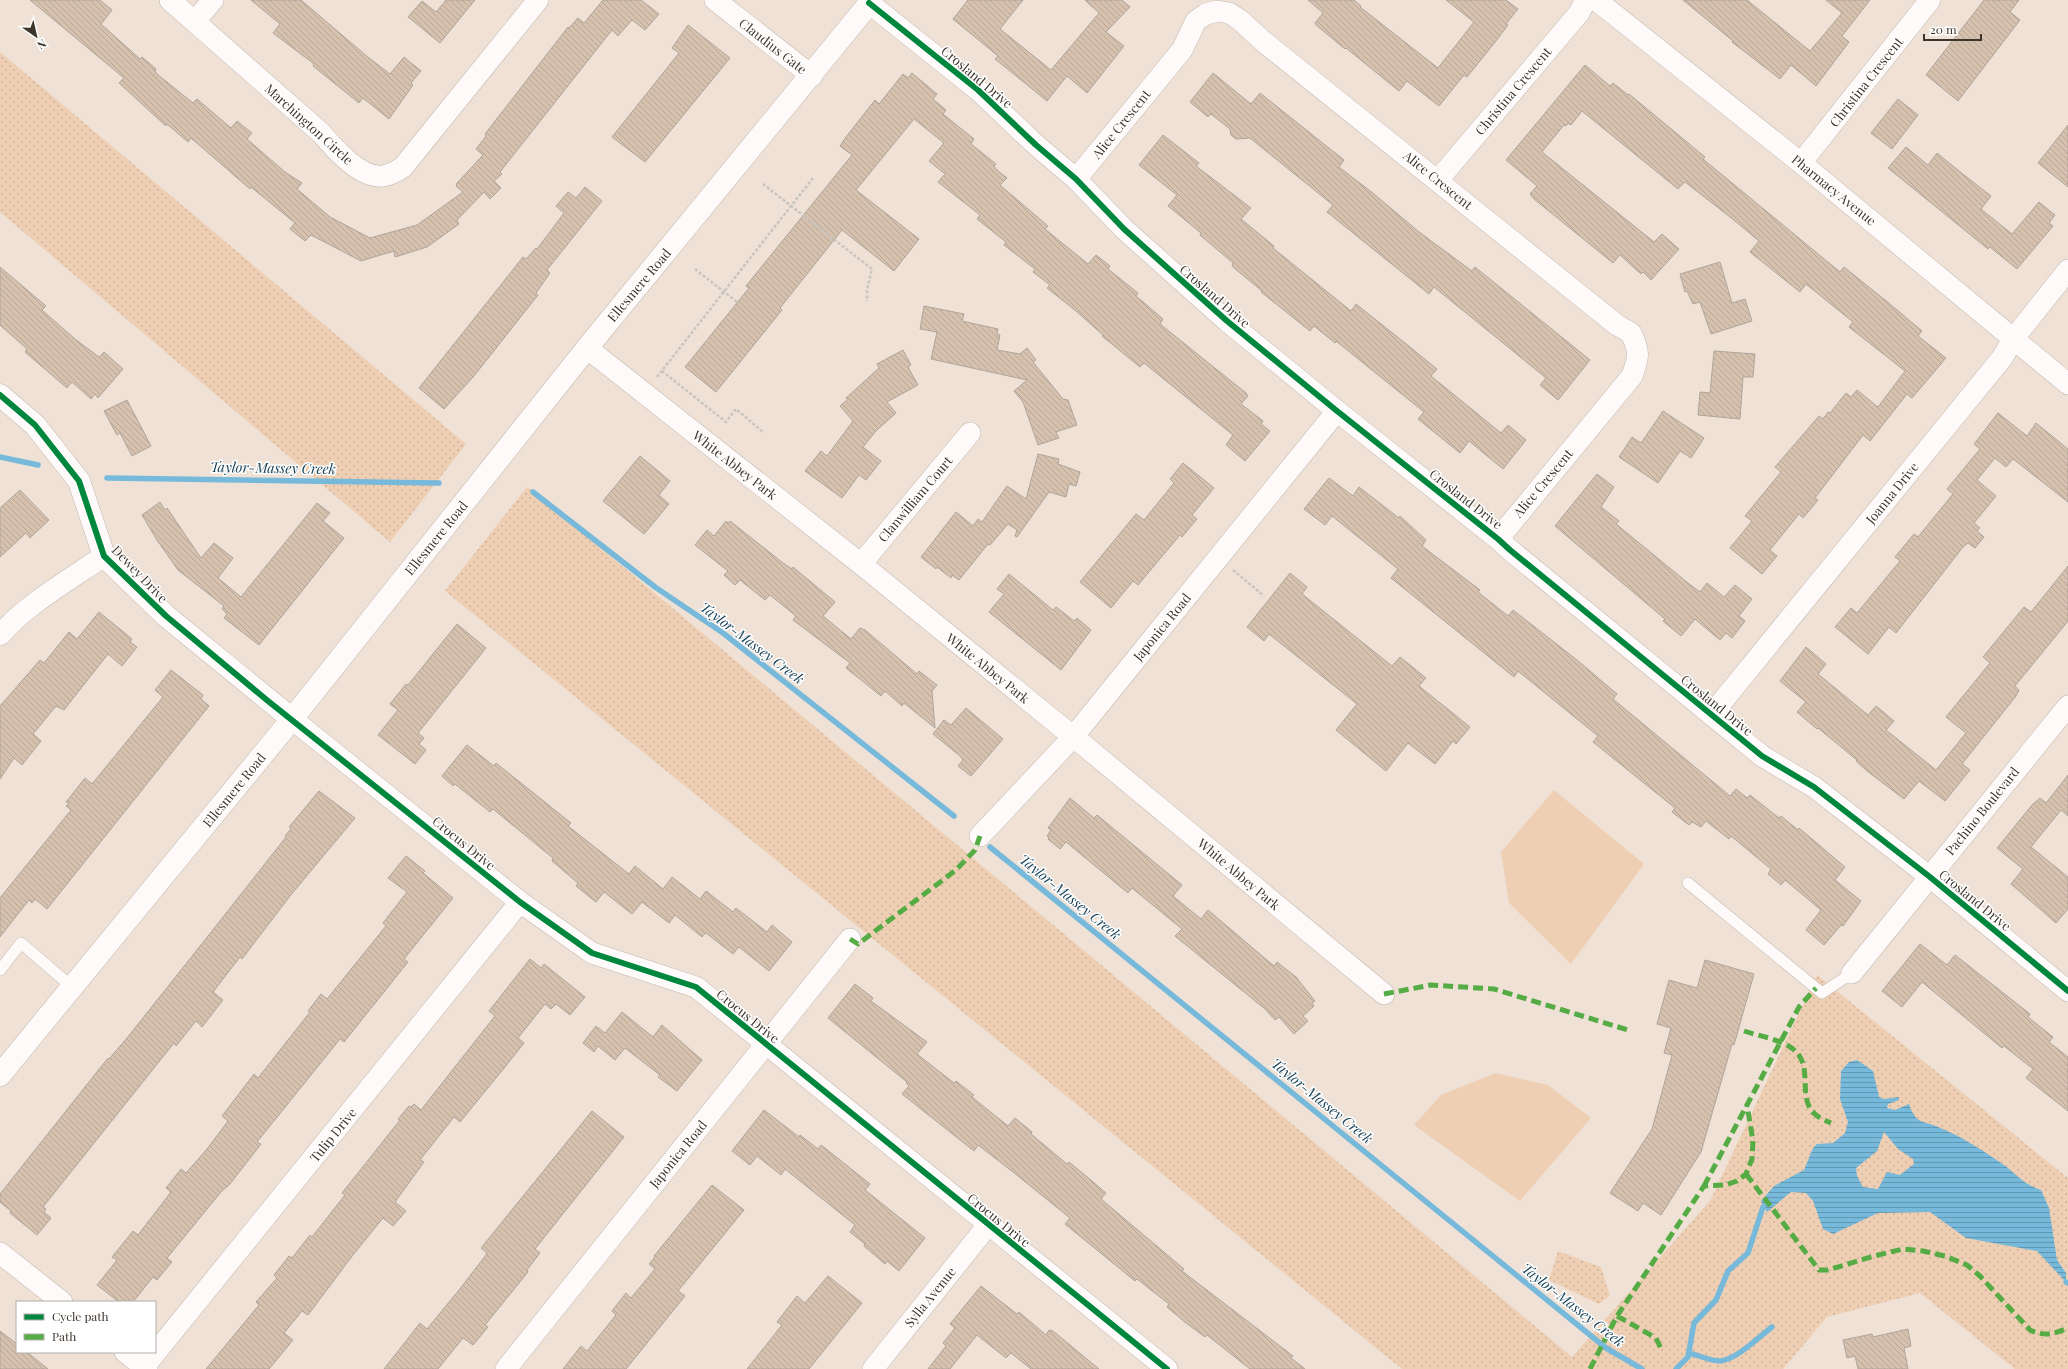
<svg xmlns="http://www.w3.org/2000/svg" width="2068" height="1369" viewBox="0 0 2068 1369" font-family="'Playfair Display',serif">
<style>
.grass{fill:url(#grass-dots)}
.pitch{fill:#eecfb3}
.water{fill:url(#water-rules);fill-rule:evenodd}
.lines{fill:none;stroke-linecap:round;stroke-linejoin:round}
.stream{stroke:#76b9da;stroke-width:5.5}
.building{fill:url(#building-back-hatch);stroke:#b0a59c}
.lane-casing{stroke:#c4b9b0;stroke-width:12}
.street-casing{stroke:#c4b9b0;stroke-width:22}
.secondary-casing{stroke:#c4b9b0;stroke-width:23}
.path{stroke:#c8c5c0;stroke-width:2.5;stroke-dasharray:3 2;stroke-linecap:butt}
.lane{stroke:#fdfaf9;stroke-width:11}
.street{stroke:#fdfaf9;stroke-width:21}
.secondary{stroke:#fdfaf9;stroke-width:22}
.quiet{stroke:#55ac44;stroke-width:5;stroke-dasharray:10 5;stroke-linecap:butt}
.cycleway-casing{stroke:#fff;stroke-width:8}
.cycleway{stroke:#00873e;stroke-width:6}
.labels{text-anchor:middle;stroke-width:3;stroke-linejoin:round;paint-order:stroke}
.street-label{font-size:13px;fill:#3d342b;stroke:#fff}
.water-label{font-size:14px;font-style:italic;fill:#184258;stroke:#fff}
</style>
<defs>
<pattern id="grass-dots" width="8" height="8" patternUnits="userSpaceOnUse"><rect width="8" height="8" fill="#eecfb3"/><path d="M2 2h.1M6 6h.1" fill="none" stroke="#cdb29a" stroke-width="1.8" stroke-linecap="round"/></pattern>
<pattern id="water-rules" width="6" height="5" patternUnits="userSpaceOnUse"><rect width="6" height="5" fill="#76b9da"/><path d="M0 2.5h6" fill="none" stroke="#6297b1"/></pattern>
<pattern id="building-back-hatch" width="6" height="6" patternUnits="userSpaceOnUse"><rect width="6" height="6" fill="#d5c1ae"/><path d="M-1 5l2 2M0 0l6 6M5-1l2 2" fill="none" stroke="#b8a696"/></pattern>
</defs>
<rect width="100%" height="100%" fill="#efe1d5"/>
<path class="grass" d="M0 52 466 444 390 542 0 212Z
M527 487 1572 1357 1710 1201 1817 975 2068 1178V1369H2015L1920 1293 1827 1317 1783 1369H1402L445 591Z
M1558 1251 1601 1267 1610 1296 1599 1304 1549 1280Z"/>
<path class="pitch" d="M1554 790 1644 864 1571 964 1509 903 1501 852Z
M1496 1073 1548 1085 1591 1118 1520 1201 1414 1125 1441 1095Z"/>
<path class="water" d="M1857 1060 1873 1071 1879 1097 1884 1099 1899 1097V1100L1888 1104 1887 1108 1895 1110 1909 1104C1916 1124 1921 1120 1938 1127 1961 1136 1984 1151 2004 1165 2019 1176 2023 1184 2041 1190L2049 1208 2057 1260 2066 1273V1282L2037 1251 1966 1238 1930 1212 1878 1213 1833 1234 1823 1229 1813 1201 1806 1193 1791 1192 1767 1212 1761 1201 1774 1186 1804 1170 1813 1148 1817 1144 1833 1143 1845 1133 1848 1122 1840 1099 1841 1071 1849 1062ZM1884 1132 1898 1149 1913 1159 1914 1164 1900 1175 1887 1172 1878 1189 1863 1187 1857 1176 1856 1168 1877 1151Z"/>
<g class="lines">
<path class="stream" d="M0 457 38 465
M107 478 439 483
M533 492 655 587 723 633 954 816
M990 847 1606 1348 1642 1369
M2066 1282 2068 1283
M1689 1353C1698 1355 1710 1361 1720 1361 1737 1359 1759 1337 1772 1327
M1676 1369 1688 1357 1694 1323 1716 1300 1728 1271 1748 1253 1763 1207"/>
</g>
<path class="building" d="M30 0H100L112 10 101 24 140 59 142 57 156 69 155 71 157 74 193 103 197 99 231 128 237 121 252 133 247 139 285 172 302 183 297 189 330 217 370 238 417 225 463 192 456 186 457 183 483 155 476 149 486 136 485 134 568 27 569 28 578 18 584 23 603 0H641L659 14 645 30 632 20 618 36 612 30 500 172 502 174 494 181 501 188 490 199 484 192 457 220 459 224 427 247 395 257 394 251 361 261 311 235 305 241 290 229 295 223 251 187 250 189 191 138 188 142 167 124 166 126 119 83 124 78Z
M251 0H301L369 58 390 74 404 57 421 71 411 83 413 85 389 119 363 98 359 103 313 66 314 64 273 33 280 24Z
M446 0H475L440 43 408 17 422 1 436 12Z
M968 0H1023L1000 29 1051 70 1099 13 1085 0H1122L1130 7 1106 32 1124 46 1087 93 1067 76 1047 101 995 59 998 56 953 19Z
M1308 0H1354L1361 6 1360 7 1438 68 1474 22 1446 0H1506L1518 9 1506 24 1508 25 1496 41 1467 77 1464 75 1439 106 1407 81 1399 91 1346 48 1345 49 1316 25 1315 23 1323 13Z
M1683 0H1747L1810 51 1842 13 1826 0H1870L1842 36 1849 42 1816 86 1791 65 1780 79 1732 42 1733 41Z
M1984 0H2019L2010 12 2020 20 1958 101 1926 75Z
M688 25 730 58 645 162 612 137 679 53 672 48Z
M1585 65 1610 86 1613 83 1628 95 1629 94 1705 157 1703 159 1840 272 1844 267 1890 304 1922 331 1918 336 1946 358 1912 398 1907 394 1870 441 1863 435 1815 498 1818 500 1803 518 1799 514 1770 550 1777 556 1762 574 1730 548 1752 521 1745 516 1781 472 1775 467 1819 416 1823 419 1828 412 1830 413 1846 393 1851 397 1857 390 1878 407 1905 371 1849 327 1853 322 1806 284 1800 292 1750 252 1759 241 1730 217 1685 182 1678 189 1582 111 1571 125 1568 123 1566 126 1564 125 1542 152 1654 242 1662 234 1679 249 1651 280 1643 272 1641 274 1620 255 1613 263 1534 199 1530 194 1537 186 1506 160Z
M912 73 937 94 933 99 946 110 943 114 974 139 971 144 996 164 994 166 997 170 1007 178 1000 185 1048 226 1045 229 1088 264 1096 255 1110 266 1108 269 1138 293 1136 296 1163 319 1160 324 1246 393 1248 396 1241 404 1263 421 1261 424 1270 431 1245 461 1226 445 1233 435 1144 363 1140 367 1102 336 1103 335 1076 311 1047 288 1050 285 1033 272 1035 269 1004 245 1006 242 977 219 980 215 938 182 945 174 929 161 944 143 914 119 856 190 919 239 894 271 842 230 780 308 782 310 716 392 685 367 749 288 746 286 852 155 840 146 846 137 875 100 879 104 903 74 908 78Z
M1213 73 1251 104 1260 93 1344 160 1339 167 1374 194 1419 232 1472 271 1475 267 1590 360 1558 400 1540 385 1546 378 1497 338 1434 287 1429 294 1327 212 1333 205 1250 138 1236 139 1231 135 1230 129 1211 114 1208 117 1190 102Z
M1898 99 1918 115 1892 149 1871 133Z
M2068 125V187L2038 163Z
M1163 135 1199 163 1196 166 1251 208 1241 219 1274 246 1273 248 1351 311 1356 304 1405 343 1437 369 1431 376 1501 433 1508 425 1526 440 1503 469 1469 441 1460 453 1418 419 1424 412 1336 341 1335 343 1314 326 1310 331 1261 292 1262 291 1234 268 1232 265 1233 263 1200 235 1201 233 1168 206 1177 195 1139 165Z
M1906 147 1928 165 1937 153 1959 171 1991 196 1981 209 2012 234 2039 202 2055 215 2049 223 2053 226 2017 269 1990 247 1988 249 1888 168Z
M585 187 602 201 547 270 550 273 536 293 538 295 474 376 444 409 419 388 523 257 526 259 536 248 537 249 564 213 556 206 568 192 576 198Z
M1720 262 1732 303 1745 299 1752 321 1711 334 1700 302 1693 304 1687 291 1685 292 1680 274Z
M0 267 46 306 42 310 75 339 99 357 104 352 123 369 98 398 95 394 91 399 72 382 67 388 25 352 27 349 0 325Z
M924 306 964 314 962 321 998 329 997 334 1000 335 997 350 1020 354 1027 348 1036 360 1033 362 1063 399 1068 400 1077 425 1056 432 1059 438 1038 445 1023 402 1014 391 1027 380 931 359 937 332 920 329Z
M903 350 911 365 908 367 918 385 887 402 896 413 876 431 863 447 881 461 866 480 859 475 842 498 805 471 821 451 827 456 853 421 840 406 847 400 846 398 879 368 877 364Z
M1714 351 1755 354 1753 377H1743L1740 419 1698 415 1700 392 1710 393Z
M127 400 151 446 132 456 120 433 117 435 104 411Z
M1663 411 1704 438 1691 458 1680 451 1658 483 1619 457 1632 437 1641 443Z
M1998 413 2027 436 2036 423 2068 449V502L2013 459 2006 467 1995 458 1977 480 1996 496 1974 523 1980 528 1977 531 1984 537 1975 548 1968 543 1963 547 1896 633 1889 627 1868 654 1835 627 1851 608 1857 613 1900 561 1895 557 1914 534 1918 537 1953 494 1947 489 1980 449 1974 444Z
M1038 454 1059 459 1058 464 1080 472 1076 486 1069 484 1066 497 1049 492 1017 537 1015 536 1017 530 1008 524 990 545 988 544 959 580 952 575 951 578 937 567 936 569 921 557 956 512 973 526 978 519 982 522 1007 486 1026 499Z
M640 456 670 481 659 495 669 504 644 534 603 501Z
M1183 463 1214 488 1192 515 1197 519 1182 537 1180 535 1138 585 1133 581 1111 608 1080 582 1136 514 1144 520 1174 483 1170 479Z
M1597 474 1614 487 1601 507 1619 521 1616 524 1688 583 1700 592 1707 583 1724 597 1735 585 1752 599 1739 616 1745 621 1732 638 1726 633 1720 640 1695 619 1681 636 1663 621 1665 619 1555 526Z
M1329 478 1353 496 1359 487 1399 518 1400 516 1426 540 1422 546 1480 590 1478 592 1508 616 1513 610 1577 660 1617 694 1613 699 1730 796 1736 789 1747 798 1750 795 1779 818 1781 816 1798 830 1799 828 1845 867 1835 880 1861 901 1843 926 1841 925 1824 945 1806 930 1821 910 1785 880 1781 885 1768 874 1771 869 1731 836 1729 839 1706 821 1701 827 1692 822 1689 825 1672 812 1675 808 1593 742 1598 736 1518 671 1514 677 1391 578 1398 569 1332 516 1325 525 1304 509Z
M20 490 49 520 30 538 26 533 0 557V508Z
M160 502 165 510 167 508 201 558 214 543 233 558 218 578 241 597 317 503 330 513 323 521 344 538 259 645 224 618 227 614 222 609 224 606 178 570 157 540 142 515Z
M726 521 728 523 730 521 783 563 792 569 793 567 835 602 823 616 851 639 860 628 865 630 917 674 919 671 937 685 932 691 935 728 904 703 902 706 885 691 881 696 846 668 850 663 793 620 796 616 770 595 765 600 740 580 735 585 724 575 728 571 695 545 707 530 714 536Z
M2068 566V621L2015 686 2019 690 2016 696 1962 764 1970 770 1945 801 1919 781 1904 799 1867 771 1856 761 1857 760 1818 728 1817 729 1797 712 1806 702 1780 681 1806 647 1826 664 1818 674 1868 715 1876 706 1894 721 1886 730 1936 770 1966 733 1946 717 1990 663 1983 657 2024 607 2031 612Z
M1290 573 1307 587 1302 594 1392 666 1400 657 1426 678 1419 686 1470 727 1456 744 1453 741 1435 764 1408 743 1386 771 1336 730 1357 704 1269 634 1264 641 1247 627Z
M1009 574 1053 610 1056 607 1074 621 1077 618 1091 630 1061 670 989 612 1004 594 997 589Z
M99 612 132 639 130 642 137 647 122 666 108 654 64 710 56 706 33 734 41 741 22 765 14 758 0 779V706L40 660 44 663 69 632 77 639Z
M457 624 486 648 418 733 424 738 419 744 426 750 415 764 378 735 398 710 390 704 406 684 408 685Z
M171 670 203 695 201 699 209 706 47 909 35 899 32 903 29 900 0 937V898L71 810 66 806 69 803 66 802 85 778 92 784 163 697 155 690Z
M966 708 1003 739 971 776 958 766 963 760 960 756 933 734 944 720 951 725Z
M467 745 494 766 496 763 571 823 568 826 629 874 635 866 663 889 672 877 700 899 706 891 733 912 736 908 767 932 772 925 792 942 769 971 739 947 733 954 706 933 702 937 675 915 669 923 642 902 632 914 604 892 596 902 576 886 578 883 552 861 553 858 493 809 490 812 455 784 453 786 442 776Z
M2068 775V816L2061 810 2031 847 2068 877V909L2056 923 2011 884 2023 869 1997 848 2032 805 2040 798 2046 803Z
M319 791 355 818 290 896 242 959 240 957 213 992 223 1000 202 1027 196 1021 176 1046 174 1043 43 1207 46 1209 44 1212 51 1218 37 1235 10 1213 11 1211 0 1202V1194L108 1058 109 1059 127 1038 212 931 286 837 285 836 291 829 289 827Z
M1070 798 1094 818 1097 815 1182 885 1173 896 1201 919 1208 910 1274 966 1277 962 1296 977 1315 1001 1312 1003 1314 1006 1303 1016 1308 1021 1294 1034 1279 1017 1275 1020 1265 1009 1175 936 1182 929 1132 888 1128 893 1066 842 1060 849 1048 839 1049 837 1047 836 1051 830 1048 828Z
M406 856 425 871 423 873 453 898 404 959 408 962 344 1042 340 1039 257 1142 261 1144 230 1184 221 1192 167 1258 172 1262 157 1280 153 1277 133 1302H119L97 1285 117 1260 112 1257 133 1231 138 1235 171 1192 166 1188 181 1169 186 1173 207 1149 228 1121 222 1116 254 1074 258 1078 310 1012 308 1011 321 994 327 999 386 926 383 923 407 892 388 878Z
M1920 944 1947 965 1955 955 2030 1014 2028 1017 2053 1037 2049 1042 2068 1057V1111L2026 1078 2033 1069 2004 1046 2002 1048 1922 982 1902 1007 1882 991Z
M530 959 541 968 544 964 585 997 570 1015 556 1004 551 1009 545 1004 518 1038 524 1043 505 1067 460 1122 454 1117 420 1160 424 1162 395 1202 406 1211 393 1226 383 1218 353 1255 308 1315 302 1311 284 1333 293 1340 269 1369H206L259 1305 256 1302 277 1278 274 1275 289 1256 292 1258 310 1235 312 1237 345 1195 342 1193 400 1120 398 1119 409 1106 411 1107 414 1104 421 1110 447 1077 495 1016 489 1011Z
M1705 960 1754 974 1734 1045 1732 1044 1701 1152 1661 1215 1643 1203 1638 1211 1610 1193 1652 1129 1672 1055 1664 1053 1671 1028 1657 1024 1669 980 1697 988Z
M855 984 873 998 871 1001 927 1042 917 1054 954 1083 956 1081 974 1095 972 1097 1008 1126 1015 1118 1032 1132 1031 1134 1067 1164 1069 1162 1086 1176 1106 1193 1101 1199 1184 1269 1182 1271 1293 1356 1291 1358 1305 1369H1250L1207 1335 1205 1337 1186 1323 1167 1307 1169 1304 1137 1279 1135 1281 1065 1224 1070 1218 1013 1172 978 1145 974 1151 902 1094 909 1086 906 1083 907 1082 828 1018Z
M622 1012 653 1037 662 1025 702 1060 677 1091 658 1077 660 1075 625 1048 615 1060 598 1046 594 1052 583 1043 596 1026 605 1033Z
M764 1110 799 1137 800 1135 818 1149 821 1145 840 1160 870 1184 865 1190 925 1238 899 1271 887 1261 885 1264 864 1246 865 1244 850 1232 855 1225 785 1169 781 1175 757 1156 750 1165 732 1151Z
M592 1111 624 1137 535 1249 540 1253 527 1270 528 1272 485 1325 488 1327 473 1345 463 1338 438 1369H384L420 1323 427 1329 459 1290 486 1255 487 1253 481 1248Z
M712 1185 744 1210 678 1291 685 1296 626 1369H563L581 1346 587 1351 616 1315 612 1311 626 1293 631 1298 655 1269 649 1264 655 1257 654 1256Z
M828 1276 862 1303 809 1369H747L782 1325 777 1322 797 1296 805 1303Z
M981 1286 1017 1314 1019 1312 1046 1335 1049 1330 1053 1331 1099 1369H1031L1011 1353 1006 1358 977 1335 950 1369H928L946 1346 943 1343 955 1328 950 1324Z
M1908 1329 1911 1346 1904 1348 1908 1369H1858L1855 1356 1847 1358 1843 1340 1872 1334 1873 1337Z
M0 1331 17 1344V1352H27L48 1369H0Z"/>
<g class="lines">
<defs>
<path id="lane" d="M1688 883 1822 993 1852 973
M0 970 21 943 72 987"/>
<path id="street" d="M170 0 320 132C333 147 360 179 383 176 390 175 397 171 403 167L538 0
M715 0 812 76
M1596 0 1801 163 2068 384
M869 3 978 90 1036 145 1076 179 1124 229 1227 321 1337 411 1498 539 1510 550 1762 756 1814 787 1930 877 2068 991
M195 21 213 0
M1801 163 1930 0
M1076 179 1182 50 1196 21 1206 14 1217 11 1229 13 1240 20 1264 42 1617 325 1631 333C1640 352 1639 357 1632 376L1498 539
M1438 180 1579 13 1586 0
M587 348 861 564 1092 752 1384 994
M861 564 970 433
M0 635C24 606 72 578 104 556
M1712 714 2002 358 2014 338 2068 270
M292 719 520 902 592 953 696 987 1167 1369
M980 836 1073 737 1337 411
M1852 973 2068 706
M0 1253 62 1302
M125 1352 147 1369
M144 1367 520 902
M506 1369 850 939
M873 1369 988 1225"/>
<path id="secondary" d="M0 395 35 425 79 481 104 556 166 616 292 719
M0 1075 292 719 587 348 872 0"/>
</defs>
<use href="#lane" class="lane-casing"/>
<use href="#street" class="street-casing"/>
<use href="#secondary" class="secondary-casing"/>
<path class="path" d="M763 184 872 269 867 290V301
M695 269 737 302
M662 371 726 422 736 409 763 432
M657 377 813 178
M1233 570 1264 596"/>
<use href="#lane" class="lane"/>
<use href="#street" class="street"/>
<use href="#secondary" class="secondary"/>
<path class="quiet" d="M850 939 858 944 956 870 975 850 980 836
M1384 994 1431 985 1494 989 1628 1030
M1744 1031C1759 1036 1780 1039 1793 1049 1815 1066 1796 1098 1815 1114 1819 1118 1826 1121 1831 1123
M1746 1174 1819 1270H1828L1874 1256 1903 1249 1923 1251 1945 1256 1967 1265 1980 1276 2030 1330C2045 1337 2054 1334 2068 1328
M1704 1186 1747 1105
M1617 1316 1656 1338 1662 1351
M1590 1369 1617 1316 1704 1186 1725 1185 1737 1181 1746 1174 1752 1159 1753 1141 1747 1105 1799 1007 1816 988"/>
<defs>
<path id="cycleway" d="M869 3 978 90 1036 145 1076 179 1124 229 1227 321 1337 411 1498 539 1510 550 1762 756 1814 787 1930 877 2068 991
M0 395 35 425 79 481 104 556 166 616 268 701 520 902 592 953 696 987 1167 1369"/>
</defs>
<use href="#cycleway" class="cycleway-casing"/>
<use href="#cycleway" class="cycleway"/>
</g>
<g class="labels">
<g class="street-label">
<text transform="translate(773 46) rotate(38)" y="5">Claudius Gate</text>
<text transform="translate(977 77) rotate(40)" y="5">Crosland Drive</text>
<text transform="translate(1866 82) rotate(-52)" y="5">Christina Crescent</text>
<text transform="translate(1513 91) rotate(-50)" y="5">Christina Crescent</text>
<text transform="translate(309 124) rotate(42)" y="5">Marchington Circle</text>
<text transform="translate(1121 124) rotate(-51)" y="5">Alice Crescent</text>
<text transform="translate(1438 180) rotate(39)" y="5">Alice Crescent</text>
<text transform="translate(1834 190) rotate(39)" y="5">Pharmacy Avenue</text>
<text transform="translate(639 285) rotate(-50)" y="5">Ellesmere Road</text>
<text transform="translate(1215 296) rotate(41)" y="5">Crosland Drive</text>
<text transform="translate(735 465) rotate(38)" y="5">White Abbey Park</text>
<text transform="translate(1543 483) rotate(-50)" y="5">Alice Crescent</text>
<text transform="translate(1892 493) rotate(-51)" y="5">Joanna Drive</text>
<text transform="translate(915 499) rotate(-50)" y="5">Clanwilliam Court</text>
<text transform="translate(1466 499) rotate(38)" y="5">Crosland Drive</text>
<text transform="translate(436 538) rotate(-51)" y="5">Ellesmere Road</text>
<text transform="translate(140 574) rotate(46)" y="5">Dewey Drive</text>
<text transform="translate(1162 627) rotate(-51)" y="5">Japonica Road</text>
<text transform="translate(988 668) rotate(39)" y="5">White Abbey Park</text>
<text transform="translate(1717 705) rotate(39)" y="5">Crosland Drive</text>
<text transform="translate(234 790) rotate(-51)" y="5">Ellesmere Road</text>
<text transform="translate(1982 811) rotate(-51)" y="5">Pachino Boulevard</text>
<text transform="translate(464 843) rotate(39)" y="5">Crocus Drive</text>
<text transform="translate(1239 874) rotate(40)" y="5">White Abbey Park</text>
<text transform="translate(1975 900) rotate(39)" y="5">Crosland Drive</text>
<text transform="translate(748 1016) rotate(39)" y="5">Crocus Drive</text>
<text transform="translate(333 1135) rotate(-51)" y="5">Tulip Drive</text>
<text transform="translate(678 1154) rotate(-51)" y="5">Japonica Road</text>
<text transform="translate(999 1220) rotate(39)" y="5">Crocus Drive</text>
<text transform="translate(930 1297) rotate(-51)" y="5">Sylla Avenue</text>
</g>
<g class="water-label">
<text transform="translate(273 468) rotate(1)" y="5">Taylor-Massey Creek</text>
<text transform="translate(752 643) rotate(37)" y="5">Taylor-Massey Creek</text>
<text transform="translate(1070 897) rotate(39)" y="5">Taylor-Massey Creek</text>
<text transform="translate(1322 1101) rotate(39)" y="5">Taylor-Massey Creek</text>
<text transform="translate(1573 1305) rotate(38)" y="5">Taylor-Massey Creek</text>
</g>
</g>
<rect x="16" y="1301" width="140" height="52" fill="#ffffff" stroke="#b1aeaa"/>
<rect x="24" y="1314" width="20" height="6" fill="#00873e" stroke="#b1aeaa"/>
<text x="52" y="1321" font-size="12" fill="#3d342b">Cycle path</text>
<rect x="24" y="1334" width="20" height="6" fill="#55ac44" stroke="#b1aeaa"/>
<text x="52" y="1341" font-size="12" fill="#3d342b">Path</text>
<g transform="translate(36 36) rotate(146)" stroke="#ffffff" stroke-width="3" paint-order="stroke">
<path d="M0-3L7 15L0 10L-7 15Z" fill="#3d342b"/>
<text y="-6" font-size="11" font-weight="bold" text-anchor="middle" fill="#3d342b">N</text>
</g>
<path d="M1924 34v6h57v-6" fill="none" stroke="#3d342b" stroke-width="2"/>
<text x="1930" y="34" font-size="12" fill="#3d342b" stroke="#ffffff" stroke-width="3" paint-order="stroke">20 m</text>
</svg>
